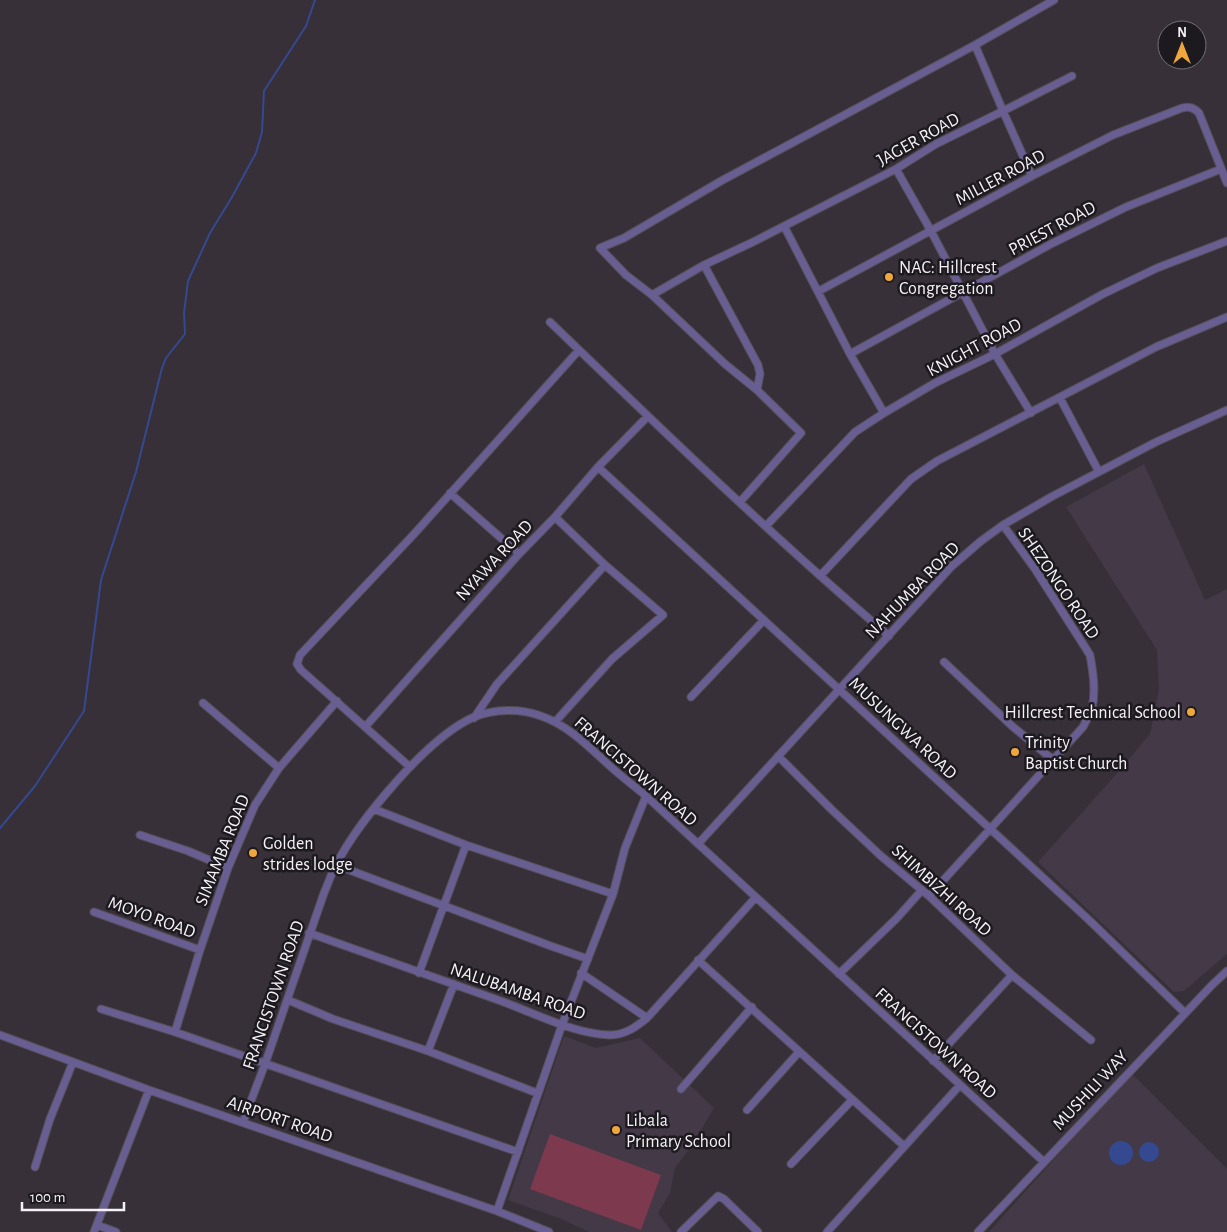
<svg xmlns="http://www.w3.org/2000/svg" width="1227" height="1232" viewBox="0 0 1227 1232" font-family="'Alegreya Sans',sans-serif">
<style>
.built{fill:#433947}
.green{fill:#7d394e}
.water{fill:#354991}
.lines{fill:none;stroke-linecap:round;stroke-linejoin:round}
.stream{stroke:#354991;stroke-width:2}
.minor-casing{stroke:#554f57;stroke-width:9}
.minor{stroke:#685e92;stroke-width:7}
.poi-dot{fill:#efa73d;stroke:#1c1a1e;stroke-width:2}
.labels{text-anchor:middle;stroke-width:5;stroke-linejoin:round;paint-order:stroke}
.street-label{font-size:18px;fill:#f5f1f7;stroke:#1c1a1e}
.poi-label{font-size:18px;fill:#f5f1f7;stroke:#1c1a1e;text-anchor:start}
</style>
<rect width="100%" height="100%" fill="#373039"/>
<path class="built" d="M1144 464 1205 600 1227 589V954L1184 991 1174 992 1038 862 1111 780 1150 734 1159 689 1157 650 1066 507Z
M564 1036 596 1048 640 1038 714 1108 693 1144 675 1168 670 1193 658 1213 672 1232H589L561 1219 508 1200Z
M1131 1073 1227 1169V1232H989Z"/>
<path class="green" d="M550 1134 661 1175 641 1230 530 1189Z"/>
<path class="water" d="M1109 1153a12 12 0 1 1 24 0a12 12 0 1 1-24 0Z
M1139 1152a10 10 0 1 1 20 0a10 10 0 1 1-20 0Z"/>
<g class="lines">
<path class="stream" d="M0 828 35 786 84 711 101 580 136 472 162 368 166 358 185 334 184 313 188 281 210 233 232 197 256 153 262 132 264 91 306 26 315 0"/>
<defs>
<path id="minor" d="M975 45 1003 111 1072 76
M896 169 931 231 995 354 1031 413
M784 226 850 354 884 413
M819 291 1032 176 1113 135 1182 108C1190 106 1194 108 1199 113L1227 183
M652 295 704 265
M550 322C661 429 772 536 889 636
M850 354 1051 244 1126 207 1221 169
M757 390 760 374 758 365 704 265 753 242 896 169 936 144 1003 111 1032 176
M1060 398 1099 472
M598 467 1089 920 1185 1013
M450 493 519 554
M740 502 801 433 757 390 725 364 652 295 626 275 600 248 624 238 721 181 975 45 1054 0
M555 517 605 565 663 615 612 659 555 722
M766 526 855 432 884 413 935 383 995 354 1103 294 1157 268 1227 241
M820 576 911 479 937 461 1156 347 1227 317
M944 662 1012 726 1052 759
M691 697 763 621
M203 703 279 768
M474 718 497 684 605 565
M365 727 519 554 555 517 598 467 648 416
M778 756 832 810 881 856 929 896 1012 975 1091 1040
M410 767 301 670 297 664 300 655 415 533 579 350
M374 809 466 845 613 894
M140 835 188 851 228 868
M698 844 952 566 981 541 1003 525 1051 497 1156 442 1227 410
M336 865 548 945 588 959
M929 896 1083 727C1086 721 1090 714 1092 708 1096 691 1093 672 1090 655L1035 569 1003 525
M94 912 200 950
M309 933C373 956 437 978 501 1001 534 1013 574 1034 610 1035 625 1035 636 1027 647 1018L756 897
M698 960 904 1146
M419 973 466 845
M581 973 647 1018
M839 974 897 918 922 890
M288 1000 333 1019 428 1051 537 1093
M101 1009 175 1032 518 1152
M175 1032 200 950 228 868 255 805 279 768 337 701
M0 1035 149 1090 497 1211 549 1232
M428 1051 454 984
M933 1061 1012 975
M681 1089 752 1007
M747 1110 799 1052
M243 1122 265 1064 324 893C328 884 331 874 336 865 359 820 428 737 474 717 494 709 520 708 541 716 568 725 590 748 611 767 622 777 634 786 646 796L1044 1162
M791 1164 852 1100
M35 1167 50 1119 73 1062
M497 1211 562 1025 613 894 625 848 646 796
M97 1225 116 1232
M94 1232 149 1090
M681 1232 718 1196 724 1199 758 1232
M827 1232 960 1085
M978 1232 1212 985 1227 971"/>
</defs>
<use href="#minor" class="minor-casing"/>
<use href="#minor" class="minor"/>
</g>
<g class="poi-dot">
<circle cx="889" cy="277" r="5"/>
<circle cx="1191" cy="712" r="5"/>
<circle cx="1015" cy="752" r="5"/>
<circle cx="253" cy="853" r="5"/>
<circle cx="616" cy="1130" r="5"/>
</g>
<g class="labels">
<g class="street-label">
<text transform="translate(918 139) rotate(-29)" y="6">JAGER ROAD</text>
<text transform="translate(1000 177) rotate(-28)" y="6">MILLER ROAD</text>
<text transform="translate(1052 228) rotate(-28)" y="6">PRIEST ROAD</text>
<text transform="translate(974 347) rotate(-28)" y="6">KNIGHT ROAD</text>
<text transform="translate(494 560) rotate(-47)" y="6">NYAWA ROAD</text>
<text transform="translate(1059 583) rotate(56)" y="6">SHEZONGO ROAD</text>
<text transform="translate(912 590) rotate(-46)" y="6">NAHUMBA ROAD</text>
<text transform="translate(903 728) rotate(43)" y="6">MUSUNGWA ROAD</text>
<text transform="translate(636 771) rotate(41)" y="6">FRANCISTOWN ROAD</text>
<text transform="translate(222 850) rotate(-68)" y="6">SIMAMBA ROAD</text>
<text transform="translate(942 890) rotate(42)" y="6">SHIMBIZHI ROAD</text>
<text transform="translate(152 917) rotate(20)" y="6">MOYO ROAD</text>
<text transform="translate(518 991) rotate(19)" y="6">NALUBAMBA ROAD</text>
<text transform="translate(273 995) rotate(-71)" y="6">FRANCISTOWN ROAD</text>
<text transform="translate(936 1043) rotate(42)" y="6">FRANCISTOWN ROAD</text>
<text transform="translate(1090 1090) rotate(-47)" y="6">MUSHILI WAY</text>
<text transform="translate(280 1119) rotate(19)" y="6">AIRPORT ROAD</text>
</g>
<g class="poi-label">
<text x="899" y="273">NAC: Hillcrest<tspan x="899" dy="21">Congregation</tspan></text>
<text x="1181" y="718" text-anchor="end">Hillcrest Technical School</text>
<text x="1025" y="748">Trinity<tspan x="1025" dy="21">Baptist Church</tspan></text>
<text x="263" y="849">Golden<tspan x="263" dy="21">strides lodge</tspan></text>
<text x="626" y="1126">Libala<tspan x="626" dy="21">Primary School</tspan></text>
</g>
</g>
<g transform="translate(1182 45)"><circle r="24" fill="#1c1a1e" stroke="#737075"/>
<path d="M0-4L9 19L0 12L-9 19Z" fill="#efa73d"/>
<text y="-8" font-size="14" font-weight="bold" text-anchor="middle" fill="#f5f1f7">N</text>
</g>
<path d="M22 1202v8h102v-8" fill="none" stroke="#f5f1f7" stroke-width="2.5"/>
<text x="30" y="1202" font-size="15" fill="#f5f1f7" stroke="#1c1a1e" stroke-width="4" paint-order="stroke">100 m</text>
</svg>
